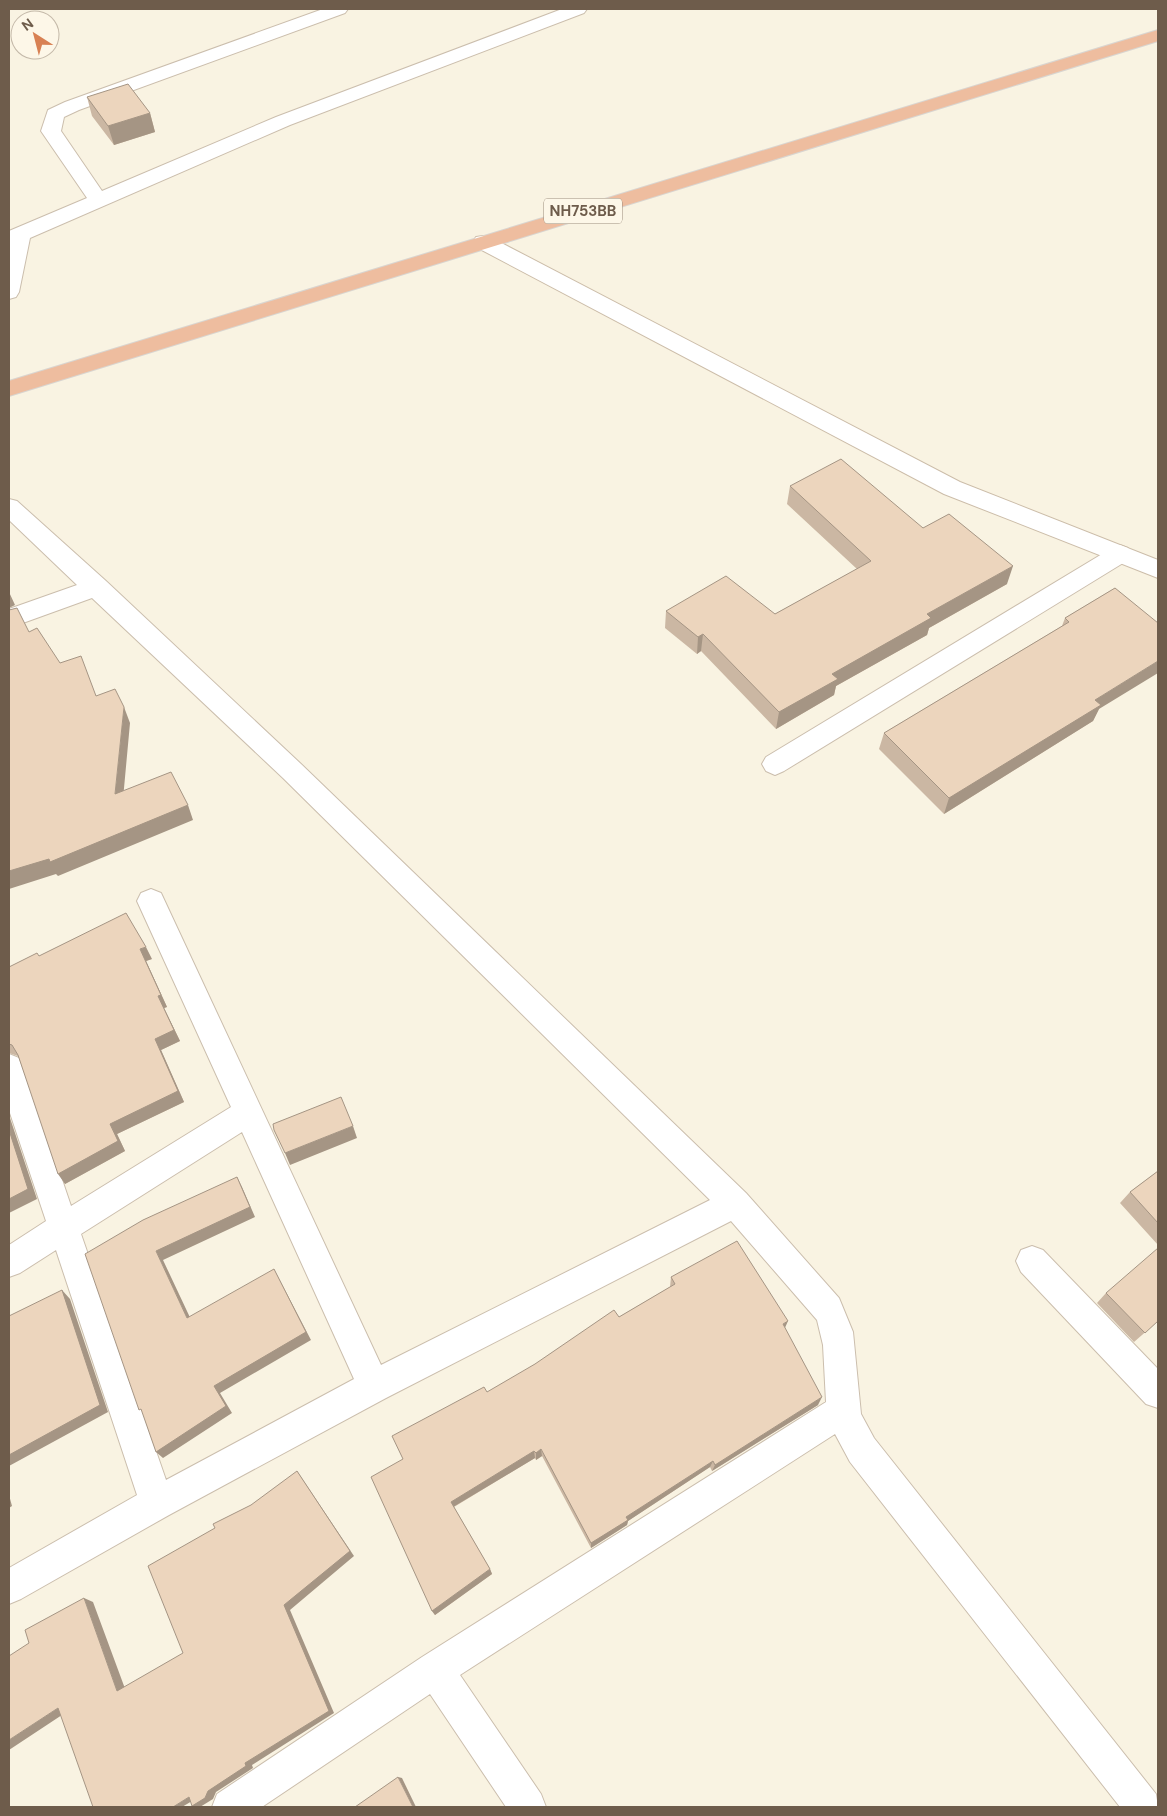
<svg xmlns="http://www.w3.org/2000/svg" width="1167" height="1816" viewBox="0 0 1167 1816" font-family="'DM Sans',sans-serif">
<style>
.lines{fill:none;stroke-linecap:round;stroke-linejoin:round}
.street-casing{stroke:#cbbead;stroke-width:2}
.secondary-casing{stroke:#ccbda9;stroke-width:2}
.highway-casing{stroke:#d9d5d0;stroke-width:2}
.street{fill:#fff;fill-rule:evenodd}
.secondary{fill:#fff;fill-rule:evenodd}
.highway{fill:#eebd9f;fill-rule:evenodd}
.wall{fill:#cbb7a3}
.shaded-wall{fill:#a59584}
.building{fill:#ecd5bd;stroke:#a59584}
.labels{text-anchor:middle;stroke-width:4;stroke-linejoin:round;paint-order:stroke}
.shield{fill:#fdf7e8;stroke:#998a7a;stroke-width:1}
.shield-label{font-size:15px;font-weight:bold;fill:#6e5c4b}
</style>
<rect width="100%" height="100%" fill="#f9f3e2"/>
<g class="lines">
<defs>
<path id="street" d="M323 9H348L345 13 79 110 64 117 61 131 102 191 276 117 562 9H587L584 13 290 125 30 238 19 292 16 297 9 299V231L87 198 41 131 48 110 65 102Z
M9 499 17 501 106 581 301 764 746 1193 839 1298 853 1332 861 1414 874 1438 1156 1794 1158 1807H1120L850 1462 835 1434 460 1675 541 1794 546 1807H506L430 1694 262 1807H212L217 1794 422 1657 826 1402 823 1345 817 1320 731 1221 386 1398 169 1515 21 1599 9 1604V1568L137 1495 56 1250 20 1273 9 1277V1245L46 1221 9 1110V1054L19 1058 24 1067 71 1206 231 1107 137 901 141 893 151 889 161 893 381 1365 710 1200 283 778 92 598 9 628V609L77 585 9 520ZM242 1132 354 1379 166 1480 81 1234Z
M1120 545 1128 548 1132 554 1128 560 784 771 775 775 766 771 762 764 766 757 1112 548Z
M1032 1246 1043 1250 1158 1369V1408L1146 1404 1021 1272 1016 1261 1021 1250Z"/>
<path id="secondary" d="M483 236 490 237 960 482 1158 560V578L944 494 476 247 473 242 476 237Z"/>
<path id="highway" d="M1158 30V41L9 396V381Z"/>
</defs>
<use href="#street" class="street-casing"/>
<use href="#secondary" class="secondary-casing"/>
<use href="#highway" class="highway-casing"/>
<use href="#street" class="street"/>
<use href="#secondary" class="secondary"/>
<use href="#highway" class="highway"/>
</g>
<path class="wall" d="M87 97 150 113 155 132 114 145 92 116Z
M790 486 923 528 1007 584 929 628 927 635 836 686 834 695 776 729 701 651 697 654 665 628 666 611 775 614 857 569 787 504Z
M1115 588 1099 709 1093 721 944 814 879 749 884 733 1062 626 1065 618Z
M39 956 152 959 146 961 167 1007 164 1008 180 1041 161 1050 184 1102 117 1134 125 1151 65 1184 18 1056 9 1053V967Z
M1158 1171V1245L1120 1203 1130 1192Z
M671 1277 785 1328 818 1405 712 1471 710 1467 628 1521 627 1525 591 1548 542 1456 536 1460 535 1458 454 1507 490 1569 492 1574 435 1615 432 1611 403 1459 619 1317 670 1287Z
M1106 1293 1158 1321 1134 1342 1097 1303Z"/>
<path class="shaded-wall" d="M150 113 155 132 114 145 108 126Z
M1013 566 1007 584 929 628 927 635 836 686 834 695 776 729 779 712 832 674 927 614Z
M9 592 15 605 9 608Z
M703 634 701 651 697 654 698 637Z
M1158 661V673L1099 709 1093 721 944 814 949 798 1095 700Z
M124 707 130 723 122 810 115 794Z
M188 805 193 820 58 876 56 874 9 889V871Z
M146 947 152 959 146 961 167 1007 164 1008 180 1041 161 1050 184 1102 117 1134 125 1151 65 1184 58 1174 110 1124 155 1039 158 996 140 949Z
M9 1115 37 1199 9 1213Z
M353 1126 357 1138 290 1165 285 1153Z
M237 1177 242 1187 255 1217 163 1260 194 1326 187 1318 156 1251Z
M274 1269 311 1340 220 1393 232 1413 163 1458 156 1452 214 1386Z
M62 1290 70 1299 108 1412 9 1466V1455Z
M788 1321 784 1330 783 1324Z
M822 1397 818 1405 712 1471 715 1465Z
M541 1449 542 1456 536 1460V1453Z
M534 1451 535 1458 453 1507 451 1502Z
M713 1461 710 1467 628 1521 627 1525 591 1548V1543L626 1517Z
M297 1471 354 1556 290 1610 334 1713 252 1765 253 1768 216 1792 213 1799 200 1807 192 1806 208 1791 245 1763 284 1605Z
M9 1495 12 1506 9 1508Z
M490 1569 492 1574 435 1615 432 1611Z
M84 1598 93 1602 127 1694 117 1691Z
M58 1708 68 1711 9 1750V1740Z
M398 1777 402 1778 416 1807H413Z
M189 1797 197 1798 182 1807H173Z"/>
<path class="building" d="M128 84 150 113 108 126 87 97Z
M841 459 923 528 949 514 1013 566 927 614 931 618 832 674 838 679 779 712 703 634 698 637 666 611 726 576 775 614 871 561 790 486Z
M1115 588 1158 623V661L1095 700 1101 705 949 798 884 733 1069 622 1065 618Z
M17 608 29 632 37 628 60 663 81 656 96 696 115 689 124 707 115 794 171 772 188 805 50 862 49 859 9 871V610Z
M126 913 146 947 140 949 161 995 158 996 174 1030 155 1039 178 1091 110 1124 118 1141 58 1174 18 1055 12 1045 9 1044V967L37 953 39 956Z
M341 1097 353 1126 285 1153 274 1130 273 1124Z
M9 1130 28 1189 9 1199Z
M1158 1171V1223L1130 1192Z
M237 1177 250 1207 156 1251 187 1318 274 1269 306 1332 214 1386 226 1406 156 1452 141 1409 139 1410 85 1254 143 1220Z
M737 1241 788 1321 783 1324 822 1397 715 1465 713 1461 626 1517 628 1520 591 1543 541 1449 536 1453 534 1451 451 1502 490 1569 432 1611 371 1477 403 1459 392 1436 484 1387 487 1392 535 1364 614 1310 619 1317 675 1284 671 1277Z
M1158 1248V1321L1145 1333 1106 1293Z
M62 1290 100 1405 9 1455V1316Z
M297 1471 350 1551 284 1605 329 1711 245 1763 246 1766 208 1791 205 1798 192 1806 189 1797 173 1807H93L58 1708 9 1740V1656L29 1643 25 1630 84 1598 117 1691 183 1653 148 1566 215 1528 213 1524 251 1505Z
M398 1777 413 1807H355Z"/>
<g class="labels">
<rect class="shield" x="544" y="198.5" width="78" height="25" rx="4"/>
<g class="shield-label">
<text x="583" y="216">NH753BB</text>
</g>
</g>
<rect width="1167" height="1816" fill="none" stroke="#6e5c4b" stroke-width="20"/>
<g transform="translate(35 35) rotate(324)"><circle r="24" fill="#fdf7e8" stroke="#c4b9a9"/>
<path d="M0-4L9 19L0 12L-9 19Z" fill="#d88153"/>
<text y="-8" font-size="14" font-weight="bold" text-anchor="middle" fill="#6e5c4b">N</text>
</g>
</svg>
